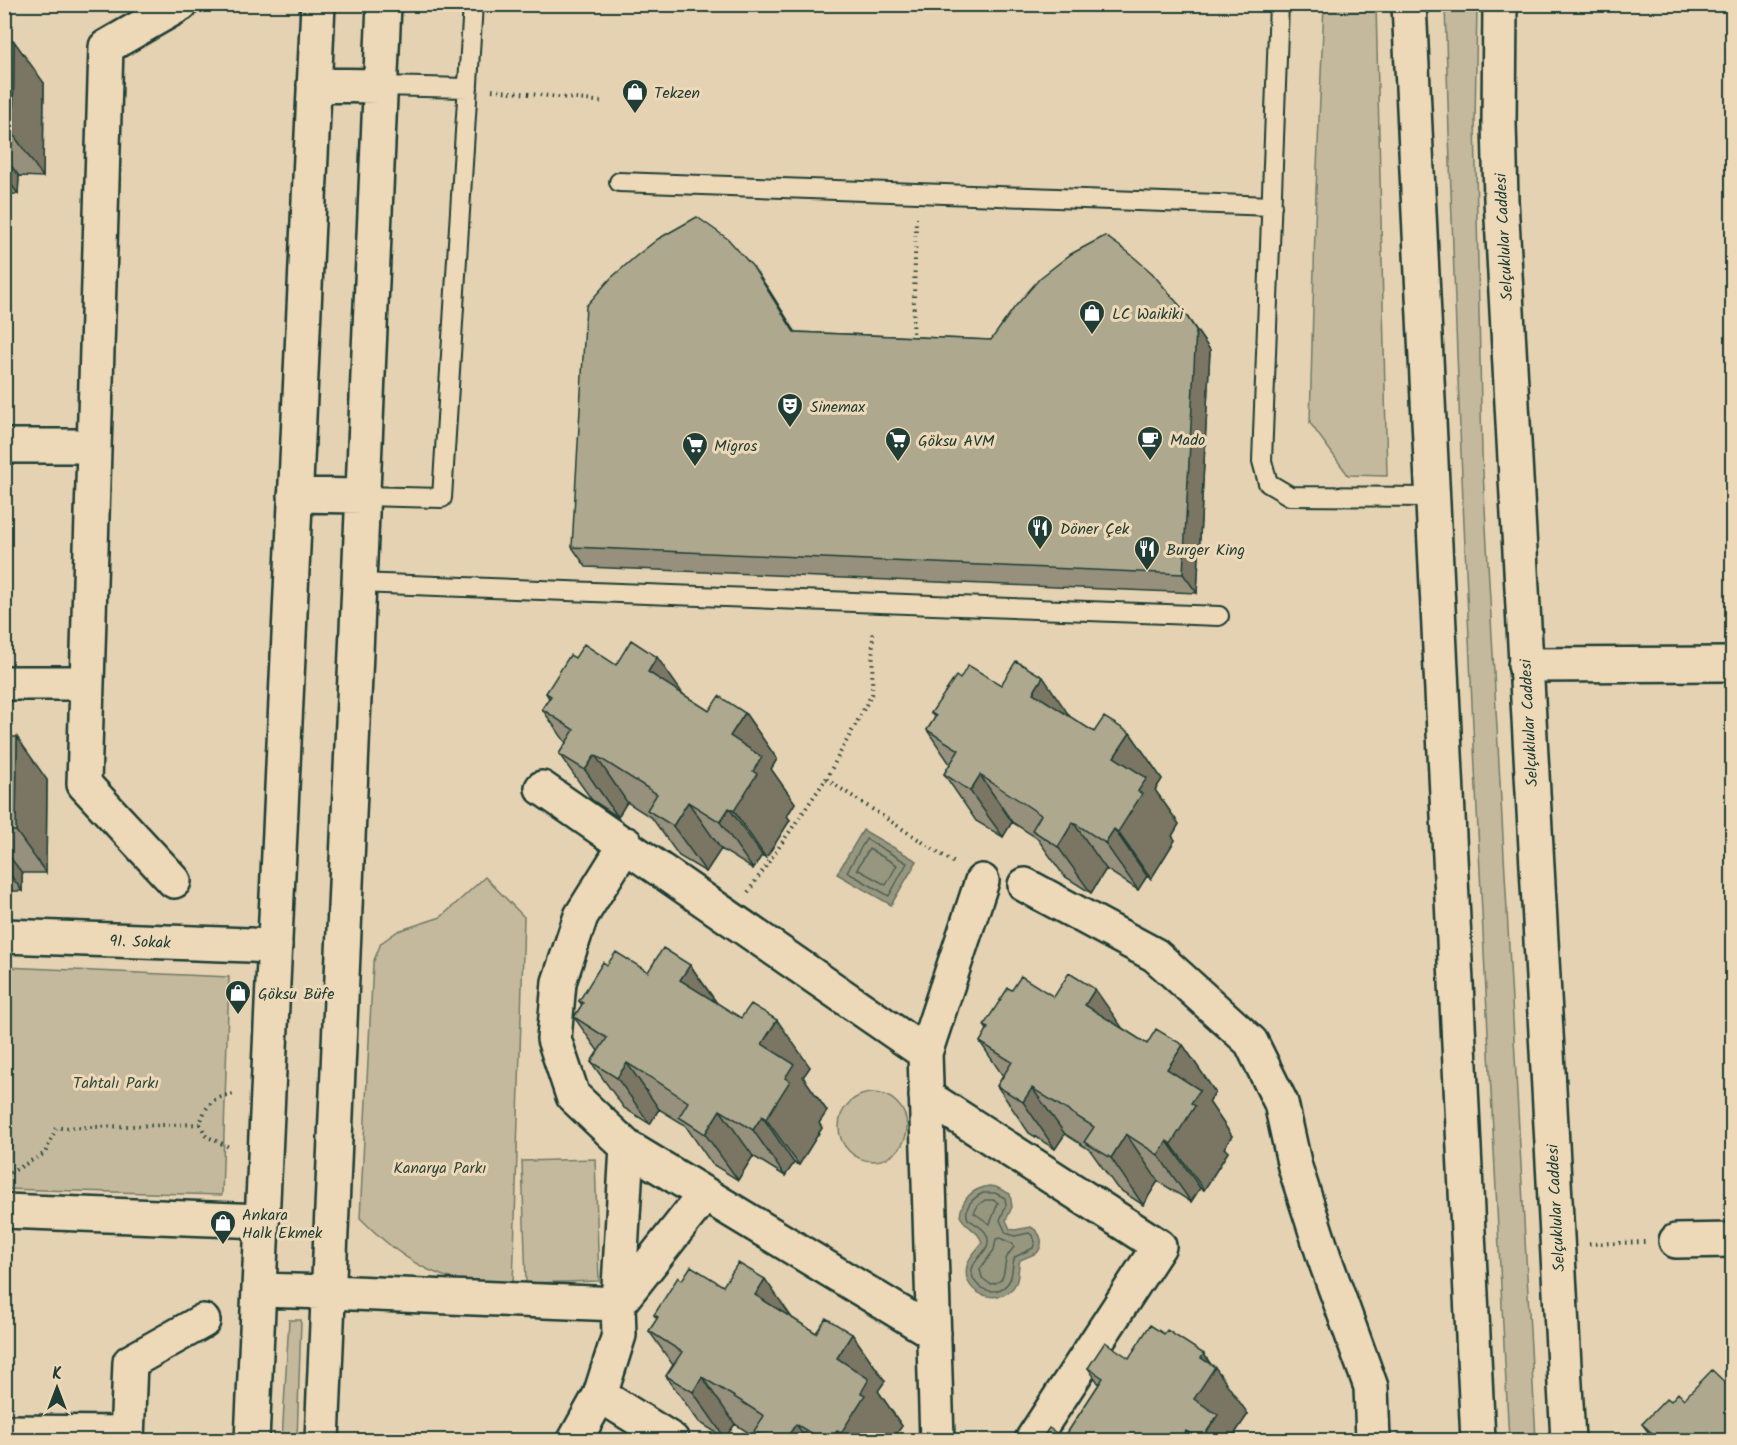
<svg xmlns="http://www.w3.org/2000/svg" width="1737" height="1445" viewBox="0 0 1737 1445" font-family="Kalam,sans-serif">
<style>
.green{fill:#c4b99d;stroke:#727b68;stroke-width:1.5}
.water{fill:#979780;stroke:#677362;stroke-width:1.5}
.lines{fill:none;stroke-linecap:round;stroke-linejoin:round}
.shore{stroke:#4f6152;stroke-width:1.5}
.lane-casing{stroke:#1f3d34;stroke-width:22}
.street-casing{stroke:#1f3d34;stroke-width:38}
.secondary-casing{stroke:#1f3d34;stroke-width:38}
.path{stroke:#1f3d34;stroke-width:4;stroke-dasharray:1.5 4.5;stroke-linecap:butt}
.lane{stroke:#edd8b7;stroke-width:18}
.street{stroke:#edd8b7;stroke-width:33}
.secondary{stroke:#edd8b7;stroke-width:33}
.wall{fill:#96907b;stroke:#1f3d34;stroke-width:1.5}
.shaded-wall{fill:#7a7664;stroke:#1f3d34;stroke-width:1.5}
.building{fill:#aea88f;stroke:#1f3d34;stroke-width:1.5}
.labels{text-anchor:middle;stroke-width:6;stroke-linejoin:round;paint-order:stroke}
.poi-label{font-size:16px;fill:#1f3d34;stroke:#edd8b7;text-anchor:start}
.street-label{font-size:16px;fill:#1f3d34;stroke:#edd8b7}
.park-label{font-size:16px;fill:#30493e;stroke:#edd8b7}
</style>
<rect width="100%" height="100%" fill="#e5d2b2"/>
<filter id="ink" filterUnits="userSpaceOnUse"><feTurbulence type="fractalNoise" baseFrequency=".0167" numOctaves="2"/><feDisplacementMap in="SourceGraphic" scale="12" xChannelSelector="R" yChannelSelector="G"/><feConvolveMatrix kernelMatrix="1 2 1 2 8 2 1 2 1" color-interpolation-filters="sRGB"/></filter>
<g filter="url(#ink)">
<path class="green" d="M1324 5H1376L1387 476 1348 475 1310 423 1316 191Z
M1445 5H1477L1475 121 1482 454 1536 1440H1509C1484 962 1459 483 1445 5Z
M485 877 524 917 513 1286C497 1285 479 1284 462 1281 421 1273 389 1247 360 1218L373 963 381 943 398 931 441 917Z
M5 967 229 977 222 1195 5 1189Z
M839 1127a34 34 0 1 1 68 0a34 34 0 1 1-68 0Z
M595 1159 599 1281 526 1283 522 1161Z
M289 1320H301L297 1440H282Z"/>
<path class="water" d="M863 830 917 861 891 905 837 874Z
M989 1186 996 1187 1010 1194 1012 1207 1006 1220 1010 1229 1015 1230 1031 1227C1041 1233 1045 1243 1037 1253L1020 1260C1018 1267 1019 1276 1016 1283 1003 1309 960 1295 967 1266 969 1256 977 1250 982 1243 979 1230 966 1228 960 1216 962 1199 971 1189 989 1186Z"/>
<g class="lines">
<path class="shore" d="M866 839 907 863 889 896 847 872Z
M869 849 897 865 886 885 857 869Z
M983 1193H995L1005 1198 1006 1205 1000 1220 1006 1233 1015 1236 1029 1233 1033 1236 1035 1242 1033 1248 1015 1257C1011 1265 1014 1275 1008 1283 996 1299 971 1289 972 1270 973 1258 988 1253 988 1242 989 1230 976 1225 968 1219 963 1207 973 1198 983 1193Z
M985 1200H993L998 1203 990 1224 974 1213 978 1205Z
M1000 1238 1013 1244 1014 1247C1011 1251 1007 1255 1006 1260 1003 1272 1006 1283 990 1284L982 1278 980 1269 994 1250 996 1239Z"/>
<defs>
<path id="lane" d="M1279 4 1262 461 1268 483 1290 496 1433 497
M379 86 468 88
M619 182 1272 206
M362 496 442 498 473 4
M358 583 1219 616"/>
<path id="street" d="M4 446H94
M1525 665 1732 664
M4 683H87
M542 788 925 1053 937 1440
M626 844 581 916 559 982 554 1039 573 1096 627 1147 934 1333
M174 881 84 784 106 47 181 4
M1025 885 1155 955 1251 1042 1281 1103 1295 1167 1324 1257 1371 1387 1373 1440
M4 936 275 946
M925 1053 982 881
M926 1096 1159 1246 1032 1440
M627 1147 618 1304 705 1194
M4 1211 262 1221
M1676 1241 1732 1240
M328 1292 618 1304 619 1335 600 1395 575 1440
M600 1395 672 1440
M4 1432 127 1433
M127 1440 130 1362 203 1321"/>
<path id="secondary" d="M1409 4 1478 1440
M1500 4 1499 123 1501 200 1568 1440
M314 85 379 86
M295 495 362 496
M259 1290 328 1292
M252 1440 318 4
M322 1440 384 4"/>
</defs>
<use href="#lane" class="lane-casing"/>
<use href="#street" class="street-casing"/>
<use href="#secondary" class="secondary-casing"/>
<path class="path" d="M492 90 605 102
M913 339 916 218
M826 779 872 694 873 629
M748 892 826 779 956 864
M200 1124 206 1136 231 1148
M4 1173H10L45 1153 56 1128 200 1124C206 1104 213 1097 234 1094
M1589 1244 1645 1242"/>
<use href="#lane" class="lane"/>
<use href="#street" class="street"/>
<use href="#secondary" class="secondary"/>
</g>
<path class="wall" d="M4 40 44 83 43 177 19 176 18 194H4Z
M767 287 795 332 991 340 1179 305 1210 350 1197 593 586 567 572 547Z
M575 658 616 665 684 695 709 711 745 713 777 759 771 769 795 803 787 816 790 820 766 858 762 855 753 869 721 849 706 872 679 856 652 818 627 802 618 817 592 800 559 754 566 743 542 709 549 698 546 693Z
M960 679 1001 685 1070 717 1094 732 1130 733 1162 779 1155 790 1179 824 1172 836 1175 840 1151 879 1147 876 1138 890 1106 869 1091 893 1064 876 1037 838 1012 822 1003 837 976 821 944 774 950 764 927 730 935 718 931 713Z
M4 737 47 780 46 873H22V891H4Z
M607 965 648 972 690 965 717 1003 810 1067 803 1077 827 1111 819 1123 822 1128 799 1165 794 1163 785 1176 753 1156 738 1180 712 1164 685 1125 659 1109 650 1124 624 1108 591 1062 598 1051 574 1017 582 1005 579 1001Z
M1012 990 1054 997 1122 1028 1147 1044 1183 1045 1215 1092 1209 1102 1232 1136 1224 1148 1228 1152 1204 1190 1200 1188 1191 1202 1158 1181 1143 1205 1117 1188 1090 1150 1065 1134 1055 1149 1029 1133 997 1086 1003 1076 980 1042 987 1030 984 1025Z
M682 1280 723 1286 792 1318 816 1333 852 1334 885 1381 878 1391 902 1426 894 1437 897 1440H760L735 1424 725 1438 699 1422 666 1376 673 1365 649 1331 657 1319 654 1315Z
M1129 1358 1211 1365 1248 1414 1233 1436 1236 1440H1041L1064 1438 1099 1384 1088 1368Z
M1684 1399 1732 1440H1654L1642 1424 1671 1401Z"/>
<path class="shaded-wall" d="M14 41 44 83 43 177 13 134Z
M4 156 19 176 18 194 4 174Z
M753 267 767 287 808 352 794 332Z
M1179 305 1210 350 1197 593 1183 574Z
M657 657 690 704 648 672Z
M1043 677 1075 724 1033 693Z
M745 713 777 759 771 769 795 803 787 816 790 820 766 858 734 811 730 736Z
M1130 733 1162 779 1155 790 1179 824 1172 836 1175 840 1151 879 1118 832 1114 757Z
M17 737 47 780 46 873 16 831Z
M595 755 627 802 618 817 585 770Z
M980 775 1012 822 1003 837 970 791Z
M688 802 721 849 706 872 673 826Z
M729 808 762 855 753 869 720 822Z
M1073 822 1106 869 1091 893 1058 847Z
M1114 829 1147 876 1138 890 1105 843Z
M4 849 22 873V891L4 866Z
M690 965 722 1011 680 980Z
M1095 989 1128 1036 1085 1005Z
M777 1020 810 1067 803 1077 827 1111 819 1123 822 1128 799 1165 766 1119 762 1044Z
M1183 1045 1215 1092 1209 1102 1232 1136 1224 1148 1228 1152 1204 1190 1171 1144 1167 1069Z
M627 1063 659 1109 650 1124 617 1078Z
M1032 1088 1065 1134 1055 1149 1023 1102Z
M720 1110 753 1156 738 1180 705 1134Z
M762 1116 794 1163 785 1176 753 1130Z
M1126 1134 1158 1181 1143 1205 1111 1158Z
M1167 1141 1200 1188 1191 1202 1158 1155Z
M765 1279 797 1325 755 1295Z
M852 1334 885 1381 878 1391 902 1426 894 1437 897 1440H846L841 1433 837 1358Z
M1204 1354 1214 1369 1215 1367 1248 1414 1233 1436 1236 1440H1201L1194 1399 1201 1358Z
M702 1377 735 1424 725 1438 693 1392Z
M1732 1391V1407L1726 1398Z
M796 1424 807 1440H785Z
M837 1431 844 1440H831Z
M1186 1431 1192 1440H1180Z"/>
<path class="building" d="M4 40 14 41 13 134H4Z
M697 217 728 239 753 267 794 332 991 340 1014 308 1040 278 1071 254 1105 236 1128 252 1152 273 1179 305 1196 330 1183 574 572 547 586 306 611 278 635 257 658 239Z
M631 640 657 657 648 672 709 711 719 696 745 713 730 736 762 757 753 771 757 774 734 811 729 808 720 822 688 802 673 826 647 810 657 794 595 755 585 770 559 754 574 730 542 709 551 696 546 693 570 655 575 658 584 644 616 665Z
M1016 661 1043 677 1033 693 1094 732 1104 717 1130 733 1114 757 1147 778 1138 791 1142 794 1118 832 1114 829 1105 843 1073 822 1058 847 1032 830 1041 815 1011 795 980 775 970 791 944 774 959 750 927 730 936 716 931 713 956 676 960 679 968 665 1001 685Z
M4 737H17L16 831H4Z
M663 948 690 965 680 980 741 1018 751 1004 777 1020 762 1044 794 1064 785 1078 790 1081 766 1119 762 1116 753 1130 720 1110 705 1134 679 1117 688 1102 658 1082 627 1063 617 1078 591 1062 607 1038 574 1017 583 1003 579 1001 603 962 607 965 616 952 648 972Z
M1069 973 1095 989 1085 1005 1147 1044 1156 1029 1183 1045 1167 1069 1200 1090 1191 1103 1195 1106 1171 1144 1167 1141 1158 1155 1126 1134 1111 1158 1084 1142 1094 1127 1032 1088 1023 1102 997 1086 1012 1062 980 1042 988 1028 984 1025 1008 988 1012 990 1021 976 1054 997Z
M738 1263 765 1279 755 1295 816 1333 826 1318 852 1334 837 1358 869 1379 861 1393 865 1395 841 1433 837 1431 831 1440H822L796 1424 785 1440H769L754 1431 764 1416 733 1396 702 1377 693 1392 666 1376 682 1352 649 1331 658 1317 654 1315 678 1277 682 1280 691 1266 723 1286Z
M1150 1325 1164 1334 1167 1330 1204 1354 1201 1358 1215 1367 1194 1399 1218 1415 1201 1440 1186 1431 1180 1440H1041L1049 1428 1064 1438 1103 1378 1088 1368 1105 1342 1129 1358Z
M1712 1370 1732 1389V1391L1726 1398 1732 1404V1440H1660L1642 1424 1667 1398 1671 1401 1678 1393 1684 1399Z"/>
</g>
<defs>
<symbol id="shop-pin" viewBox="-11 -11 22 30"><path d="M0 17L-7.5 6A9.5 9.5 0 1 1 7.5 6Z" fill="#1f3d34" stroke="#edd8b7"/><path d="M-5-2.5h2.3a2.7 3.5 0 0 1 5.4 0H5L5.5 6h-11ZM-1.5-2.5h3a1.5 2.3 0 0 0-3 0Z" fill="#fff"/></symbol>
<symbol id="theatre-pin" viewBox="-11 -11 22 30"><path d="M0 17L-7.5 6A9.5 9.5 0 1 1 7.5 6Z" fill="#1f3d34" stroke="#edd8b7"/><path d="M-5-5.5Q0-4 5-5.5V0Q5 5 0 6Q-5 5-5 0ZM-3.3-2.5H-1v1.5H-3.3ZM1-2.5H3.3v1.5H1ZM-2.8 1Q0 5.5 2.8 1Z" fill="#fff"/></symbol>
<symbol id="cafe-pin" viewBox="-11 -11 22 30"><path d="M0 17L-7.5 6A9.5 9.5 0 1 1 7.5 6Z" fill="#1f3d34" stroke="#edd8b7"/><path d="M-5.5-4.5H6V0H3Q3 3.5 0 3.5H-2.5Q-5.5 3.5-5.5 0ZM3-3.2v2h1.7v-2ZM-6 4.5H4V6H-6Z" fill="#fff"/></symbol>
<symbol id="supermarket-pin" viewBox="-11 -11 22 30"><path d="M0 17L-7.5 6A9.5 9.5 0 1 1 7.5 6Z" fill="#1f3d34" stroke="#edd8b7"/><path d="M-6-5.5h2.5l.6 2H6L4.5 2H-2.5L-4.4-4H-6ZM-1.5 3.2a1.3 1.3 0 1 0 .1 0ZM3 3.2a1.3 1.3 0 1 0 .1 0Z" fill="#fff"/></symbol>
<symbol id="restaurant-pin" viewBox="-11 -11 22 30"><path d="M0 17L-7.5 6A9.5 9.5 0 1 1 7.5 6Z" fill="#1f3d34" stroke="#edd8b7"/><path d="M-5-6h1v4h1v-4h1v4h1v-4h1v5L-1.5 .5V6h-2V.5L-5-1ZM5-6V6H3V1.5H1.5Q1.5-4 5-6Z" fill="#fff"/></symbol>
</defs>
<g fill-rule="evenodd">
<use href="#shop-pin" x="620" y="77" width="30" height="40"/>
<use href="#shop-pin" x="1077" y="298" width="30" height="40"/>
<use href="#theatre-pin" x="775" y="391" width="30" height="40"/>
<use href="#cafe-pin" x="1135" y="424" width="30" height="40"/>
<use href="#supermarket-pin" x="883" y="425" width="30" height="40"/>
<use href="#supermarket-pin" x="680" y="430" width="30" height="40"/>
<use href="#restaurant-pin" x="1025" y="513" width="30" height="40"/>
<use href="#restaurant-pin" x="1132" y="534" width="30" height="40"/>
<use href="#shop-pin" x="223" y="978" width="30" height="40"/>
<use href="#shop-pin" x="208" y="1208" width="30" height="40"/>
</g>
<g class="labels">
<g class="poi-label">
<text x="654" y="98">Tekzen</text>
<text x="1112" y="319">LC Waikiki</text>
<text x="810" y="412">Sinemax</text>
<text x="1170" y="445">Mado</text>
<text x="918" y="446">Göksu AVM</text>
<text x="714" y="451">Migros</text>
<text x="1060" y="534">Döner Çek</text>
<text x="1166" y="555">Burger King</text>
<text x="258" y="999">Göksu Büfe</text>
<text x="242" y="1220">Ankara<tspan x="242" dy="18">Halk Ekmek</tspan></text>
</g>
<g class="street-label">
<text transform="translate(1503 237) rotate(-93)" y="6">Selçuklular Caddesi</text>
<text transform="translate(1528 723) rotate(-93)" y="6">Selçuklular Caddesi</text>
<text transform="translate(140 941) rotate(2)" y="6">91. Sokak</text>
<text transform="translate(1555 1208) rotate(-93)" y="6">Selçuklular Caddesi</text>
</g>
<g class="park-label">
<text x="116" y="1088">Tahtalı Parkı</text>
<text x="440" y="1173">Kanarya Parkı</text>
</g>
</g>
<rect width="1737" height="1445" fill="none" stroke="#edd8b7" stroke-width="24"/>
<rect x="12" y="12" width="1713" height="1421" fill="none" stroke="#1f3d34" stroke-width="2" filter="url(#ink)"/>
<g transform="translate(57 1388)" stroke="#edd8b7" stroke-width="4.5" paint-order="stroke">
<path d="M0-4.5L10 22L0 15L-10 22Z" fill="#1f3d34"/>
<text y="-9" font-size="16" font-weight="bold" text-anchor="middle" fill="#1f3d34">K</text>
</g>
</svg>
